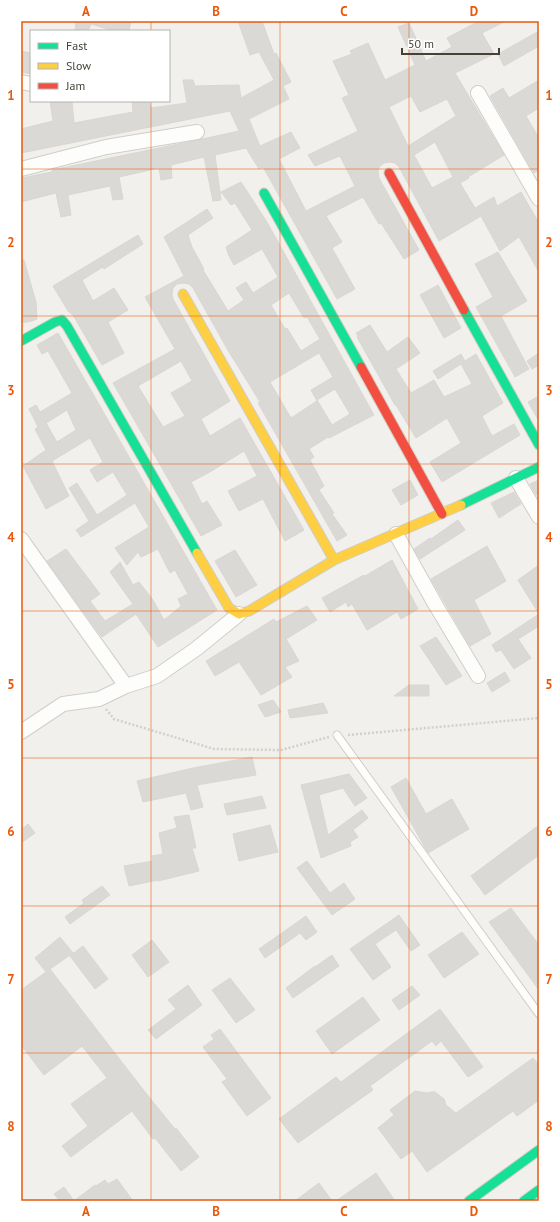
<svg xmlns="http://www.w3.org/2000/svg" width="560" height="1222" viewBox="0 0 560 1222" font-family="'PT Sans',sans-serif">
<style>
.building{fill:#dbd9d5;stroke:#dad7d2;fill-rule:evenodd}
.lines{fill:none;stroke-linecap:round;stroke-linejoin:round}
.lane-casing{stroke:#d0ceca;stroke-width:9}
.street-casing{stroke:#d0ceca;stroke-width:16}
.fast-casing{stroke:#d0cdc3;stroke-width:11}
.slow-casing{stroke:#d0cdc3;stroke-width:11}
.jam-casing{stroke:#d0cdc3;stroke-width:11}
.path{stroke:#d2d0cb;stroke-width:2.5;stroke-dasharray:2 2;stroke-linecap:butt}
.lane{stroke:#fdfdfc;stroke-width:7}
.street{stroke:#fdfdfc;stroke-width:14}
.fast{stroke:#16e098;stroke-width:9}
.slow{stroke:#ffcf43;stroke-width:9}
.jam{stroke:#f24e42;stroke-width:9}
.grid{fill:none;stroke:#e8590c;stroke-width:1;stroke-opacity:0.55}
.neatline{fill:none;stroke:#e8590c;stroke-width:1.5}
.grid-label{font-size:13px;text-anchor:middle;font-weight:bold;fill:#e8590c}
</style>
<rect width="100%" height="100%" fill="#f2f0ec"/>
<path class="building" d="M76 21H131L129 31H114L91 24 88 31H75Z
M238 21H262L274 54 276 53 291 82 283 86 289 99 249 119 260 146 291 132 300 148 279 159 306 211 355 186 340 156 315 166 308 155 358 131 342 98 349 95 333 61 352 54 350 51 368 43 385 80 415 65 398 27 409 23 426 61 452 47 447 38 479 21H506L482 33 494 54 455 73 504 155 468 177 469 178 460 183 475 208 494 197 497 206 521 192 539 223V272L519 237 500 251 481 216 439 241 399 167 395 163 390 162 384 163 379 167 378 172 379 178 419 250 404 259 381 223 379 224 363 197 326 216 342 242 332 248 355 289 337 299 263 167 259 169 246 148 215 155 221 200 213 201 204 157 171 165 172 178 161 180 159 168 119 177 123 199 113 200 110 186 68 195 71 215 61 217 56 193 21 202V178L52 172V170L198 140 239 131 230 111 21 153V129L53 121 50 101H72L74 123 133 112 132 101H149L151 108 187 103 183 80H193L195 86 239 85 241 98 274 80 259 52 250 55ZM411 96 420 112 447 99 456 116 408 146 389 107ZM435 142 453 177 432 188 414 155Z
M539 31V46L504 66 498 54Z
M21 51 31 53V74L21 72Z
M539 80V108L526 116 539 138V170L534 173 490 96 503 88 509 98Z
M241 182 267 222 374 415 329 438 328 437 309 449 314 457 310 460 324 486 319 490 334 513 332 514 347 535 337 541 258 403 260 402 229 352 193 288 189 284 183 283 177 284 173 288 172 294 173 299 230 401 201 419 210 436 240 418 304 530 285 541 263 499 239 511 228 491 257 476 244 451 210 472 191 482 202 504 207 501 222 525 201 536 113 383 175 349 145 297 184 276 164 237 207 209 213 218 188 235 192 247 204 269 203 270 228 311 244 300 236 288 246 282 253 293 278 277 262 249 234 265 229 256 226 247 252 230 235 203 231 205 221 192ZM289 293 304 318 307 317 320 339 301 351 287 328 285 329 271 305ZM319 353 333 377 311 390 317 401 291 418 270 382ZM181 361 192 381 171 393 185 416 163 427 138 386ZM335 389 350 414 332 425 317 400Z
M138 235 143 244 104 269 103 267 82 280 93 301 114 288 128 310 108 322 124 353 102 365 73 315 75 314 73 315 68 311 53 286Z
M498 252 527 301 501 316 529 369 515 377 476 307 493 297 475 264Z
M21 260H24L36 302 37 319 32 321 21 323Z
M438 285 461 328 444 338 420 295Z
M370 325 387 352 408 337 420 353 396 369 411 393 434 380 444 397 472 384 461 364 438 379 433 371 461 354 465 361 476 354 503 403 482 416 492 436 514 424 520 435 442 482 430 462 461 443 447 418 416 438 396 405H395L357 337 358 336 356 333Z
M58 333 217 610 158 647 136 614 102 637 47 561 66 549 100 594 90 601 105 621 133 604 110 572 120 562 133 585 139 582 153 600 164 620 181 606 178 599 188 594 175 570 170 573 158 549 141 557 138 552 127 565 115 548 149 527 135 503 81 537 76 530 89 521 69 488 77 483 97 515 127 495 113 472 97 482 90 470 103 462 90 438 52 461 69 496 46 509 23 466 46 450 35 429 38 427 29 409 36 405 40 412 72 393 48 351 42 354 37 345ZM67 410 76 430 57 442 46 423Z
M539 353V365L532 369 527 361Z
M539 396V421L528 402Z
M410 480 418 495 401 505 392 490Z
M539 480V493L536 495 530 484Z
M514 492 521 504 499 518 491 503Z
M458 520 465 530 420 559 414 549 430 538 431 539Z
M487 546 506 581 474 600 491 634 470 646 431 579Z
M235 550 257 585 236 597 215 561Z
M392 560 418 609 401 619 397 612 367 630 352 604 348 607 346 602 330 612 322 598 364 575 365 576Z
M539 565V626L518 639 531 658 514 669 501 650 496 652 492 645 539 614 518 580Z
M307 606 317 620 286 639 299 661 285 667 292 677 261 695 239 662 215 676 206 661 274 619 276 622Z
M436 637 462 676 446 685 420 646Z
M505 672 510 681 492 692 487 683Z
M409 685H429V696H394Z
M273 700 281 712 265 717 258 705Z
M323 703 328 713 290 718 288 710Z
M252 757 256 775 197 785 203 807 191 810 186 793 143 802 137 781 193 768Z
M349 774 367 798 355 806 343 788 319 795 328 835 362 810 368 818 353 830 358 837 350 842 351 846 321 858 301 785Z
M406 778 426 814 452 799 469 829 428 853 391 787Z
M262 796 266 808 227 815 224 804Z
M189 815 196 848H192L199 871 158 881V880L129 886 124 866 153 861 152 856 163 854 159 833 177 828 174 817Z
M28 824 35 833 21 843V830Z
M270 825 278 852 239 861 233 834Z
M539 825V855L485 895 471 876Z
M307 861 330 893 344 883 355 899 332 915 297 868Z
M102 886 110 895 70 924 65 917 84 903 82 900Z
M511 908 539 945V990L489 922Z
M399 915 420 945 411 951 396 930 375 944 391 967 373 980 350 949Z
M306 916 317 932 306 940 300 933 265 958 259 949Z
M462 932 479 954 444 978 428 955Z
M60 937 73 953 50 969 145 1092 175 1129 176 1128 199 1157 181 1171 155 1138 153 1139 132 1111 71 1157 62 1146 88 1126 71 1104 107 1078 82 1046 44 1075 21 1045V990L46 972 35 958Z
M152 940 169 962 148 977 132 955Z
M83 946 108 979 95 989 70 956Z
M332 955 339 966 293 998 286 988 315 966V967Z
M230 978 255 1010 236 1023 212 990Z
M188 985 202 1005 156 1039 148 1030 176 1009 168 1000Z
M412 986 420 995 399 1010 392 1000Z
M363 997 380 1020 332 1054 316 1031Z
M440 1009 483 1067 468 1077 441 1041 436 1046 432 1041 370 1086 373 1090 298 1143 279 1119 336 1077 341 1082Z
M220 1029 271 1098 247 1116 222 1082 227 1079 203 1047 214 1039 211 1035Z
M533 1058 539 1065V1100L517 1116 513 1111 427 1172 412 1151 401 1159 378 1128 394 1115 390 1110 415 1091 427 1093 431 1092H435L444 1099 446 1105 456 1113Z
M376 1173 395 1201H336Z
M117 1179 133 1201H60L54 1194 64 1187 74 1201 95 1185 96 1186 105 1180 108 1184Z
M319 1183 332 1201H295Z"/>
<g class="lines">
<defs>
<path id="lane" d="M337 735 539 1014"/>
<path id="street" d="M21 82 31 84
M478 93 539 199
M21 169 106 147 197 132
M516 478 539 517
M396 534 435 604 478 676
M21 539 126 686
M21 732 63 704 99 699 126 686 157 676 196 649 239 614"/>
<path id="fast" d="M264 193 361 367
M464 310 539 445
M21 341 55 322 62 320 67 326 197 553
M461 505 539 467
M469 1201 539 1150
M524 1201 539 1190"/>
<path id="slow" d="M183 294 334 560
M197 553 229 608 239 614 249 611 334 560 461 505"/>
<path id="jam" d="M389 173 464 310
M361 367 442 514"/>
</defs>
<use href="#lane" class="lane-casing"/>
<use href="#street" class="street-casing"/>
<use href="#fast" class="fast-casing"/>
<use href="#slow" class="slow-casing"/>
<use href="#jam" class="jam-casing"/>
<path class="path" d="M106 709 114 719 214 749 281 750 329 737
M348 735 539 718"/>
<use href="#lane" class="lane"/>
<use href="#street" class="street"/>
<use href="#fast" class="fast"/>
<use href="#slow" class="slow"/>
<use href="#jam" class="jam"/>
</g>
<path class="grid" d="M151 21V31M280 21V1201M409 21V1201M151 101V1201M21 169H539M21 316H539M21 464H539M21 611H539M21 758H539M21 906H539M21 1053H539"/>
<rect width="560" height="1222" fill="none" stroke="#ffffff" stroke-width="44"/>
<rect x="30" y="30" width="140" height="72" fill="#ffffff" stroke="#b5b3af"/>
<rect x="38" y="43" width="20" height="6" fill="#16e098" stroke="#b5b3af"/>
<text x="66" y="50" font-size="12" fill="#474238">Fast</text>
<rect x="38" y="63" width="20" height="6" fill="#ffcf43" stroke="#b5b3af"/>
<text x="66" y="70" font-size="12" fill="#474238">Slow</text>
<rect x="38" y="83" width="20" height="6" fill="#f24e42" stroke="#b5b3af"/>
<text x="66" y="90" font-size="12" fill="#474238">Jam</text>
<path d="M402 48v6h97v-6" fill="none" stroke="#474238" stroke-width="2"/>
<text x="408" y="48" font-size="12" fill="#474238" stroke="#ffffff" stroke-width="3" paint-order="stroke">50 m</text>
<rect x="22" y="22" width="516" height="1178" class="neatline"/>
<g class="grid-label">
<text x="86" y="16">A</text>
<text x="216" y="16">B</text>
<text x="344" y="16">C</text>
<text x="474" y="16">D</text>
<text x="11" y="100">1</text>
<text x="549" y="100">1</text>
<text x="11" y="247">2</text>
<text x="549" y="247">2</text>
<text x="11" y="395">3</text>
<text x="549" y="395">3</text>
<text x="11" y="542">4</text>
<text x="549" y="542">4</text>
<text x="11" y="689">5</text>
<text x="549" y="689">5</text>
<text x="11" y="836">6</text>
<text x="549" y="836">6</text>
<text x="11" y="984">7</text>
<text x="549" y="984">7</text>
<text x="11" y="1131">8</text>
<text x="549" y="1131">8</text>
<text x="86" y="1216">A</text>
<text x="216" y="1216">B</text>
<text x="344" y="1216">C</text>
<text x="474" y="1216">D</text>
</g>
</svg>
